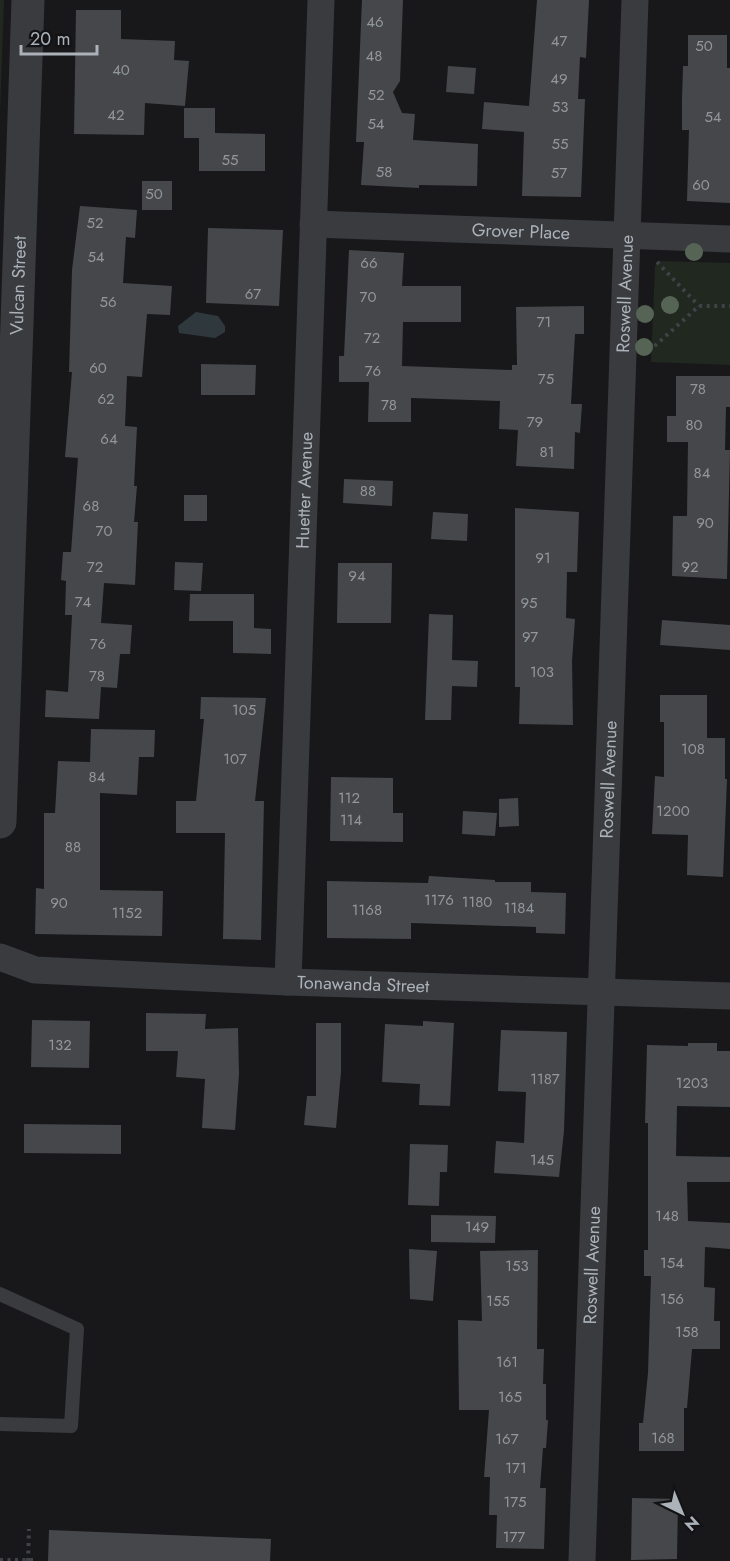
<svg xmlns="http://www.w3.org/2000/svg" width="730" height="1561" viewBox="0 0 730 1561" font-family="Jost,sans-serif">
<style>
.green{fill:#202820}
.water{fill:#2f393d}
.building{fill:#45474a}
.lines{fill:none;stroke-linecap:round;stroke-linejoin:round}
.path{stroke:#3f4246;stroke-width:4;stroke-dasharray:3 4.5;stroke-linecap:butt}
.service{stroke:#393b3f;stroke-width:14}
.minor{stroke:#393b3f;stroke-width:27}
.tertiary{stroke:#393b3f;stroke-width:33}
.tree{fill:#556454}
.labels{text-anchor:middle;stroke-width:5;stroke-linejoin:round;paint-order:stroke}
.number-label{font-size:15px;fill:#92979d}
.street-label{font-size:18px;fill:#abb2b9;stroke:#131315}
</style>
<rect width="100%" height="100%" fill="#18181a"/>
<path class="green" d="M0 0H4L0 113Z
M660 261 730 263V365L651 362 655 266Z"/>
<path class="water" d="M196 312 218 316 225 326V332L215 338 179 333 178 326Z"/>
<path class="building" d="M362 0H403L400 81 393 92 402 113 415 114 413 140 478 144 477 186 419 185V188L361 185 364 142H356Z
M537 0H589L586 58 580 57 578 99H585L581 197 522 196 524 132 482 129 484 102 529 106Z
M76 10H121V39L175 41 174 60 189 61 185 106 145 103 144 135 74 134Z
M688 35H727V68H730V203L687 201 689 130H682V100L683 66H688Z
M448 66 476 68 474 94 446 92Z
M184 108H215V133L265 134V171H199V138H184Z
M142 181H172V210H142Z
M80 206 137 210 135 238 126 237 123 283 172 286 170 315 147 314 142 377 127 376 125 426 137 427 134 486H137L134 522H138L135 585 104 583 101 623 132 625 130 654H120L117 688 101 687 99 719 45 717 46 690 68 692 72 615H65L66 581 61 580 63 552H71L78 458 65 457 72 372H69L72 270Z
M208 228 283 230 279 306 206 303Z
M349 250 404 253 402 286H461V322H403L402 366 512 370V365H517L516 307 584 306V334H575L571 404H582L580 433 575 432 574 469 516 466 518 430 499 429 500 401 411 398V422H368L369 382H339V356H344Z
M201 364 256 365 255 395H201Z
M676 376H730V407H726L725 450H730L727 579 672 576 673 516H687L688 442H667V416H676Z
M344 479 393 481 392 506 343 503Z
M184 495H207V521H184Z
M515 508 579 512 577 572H567L566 618 575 619 572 661 573 725 519 724 520 687H515Z
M433 512 468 514 467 541 431 539Z
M175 562 203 563 201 591 174 590Z
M338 563H392L391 623H337Z
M190 594H254V628L271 629V654L233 653V621H189Z
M429 614 453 615 452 660 478 661 477 687 452 686 451 720H425Z
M662 620 730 625V650L660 645Z
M660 695H707V738H725V779H727L723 877 687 875 688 835 652 834 655 776 664 777V722H660Z
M201 697 266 698 255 801H264L261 940 223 939 225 833H176V801H196L204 719H200Z
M91 729 155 730 154 757H139L137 795 100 793V890L163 891 162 936 35 934 36 888 44 889V813H55L58 761 90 762Z
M331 777 393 778V813H403V842L330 841Z
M518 798 519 826 499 827V799Z
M463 811 497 813 495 836 462 834Z
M429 876 495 880V882H531V892L566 893 565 934 536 933V927L411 923V939L327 938V881L428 883Z
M146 1013 206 1014 205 1029 238 1028 239 1074 235 1130 202 1128 205 1079 176 1077 178 1051H146Z
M32 1020 90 1021 89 1068 31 1067Z
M423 1021 454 1023 450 1106 419 1105 420 1084 382 1082 385 1024 423 1026Z
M316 1023H341V1072L336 1128 304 1125 307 1096H316Z
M501 1030 567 1032 564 1131 559 1177 494 1173 496 1141 524 1143 526 1092 498 1091Z
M688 1043H717V1051H730V1107L677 1106 676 1156 730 1157V1182H687L688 1221 730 1223V1249L705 1247 704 1287 715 1288 714 1321H720V1349H692L687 1408H684V1451H639V1423H643L648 1373 651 1276H644V1250H648V1123H645L647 1045 688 1046Z
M24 1124 121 1125V1154L24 1153Z
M410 1144 448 1145 447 1172H440L439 1206 408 1205Z
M431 1215 496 1216 495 1243 431 1242Z
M409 1249 437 1251 433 1301 410 1299Z
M538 1250 537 1349H544L543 1384H546V1420H548L546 1448H543L540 1488H546L544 1549 496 1548 497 1515H489L490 1477H484L489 1410H459L458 1320 482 1321 480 1251Z
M632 1498 678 1499 677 1559 631 1560Z
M49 1530 271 1539 270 1561H48Z"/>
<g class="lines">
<path class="path" d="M657 262 699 306
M649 351 699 306H730
M0 1560H34
M28 1561 29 1529"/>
<path class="service" d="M0 1294 77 1329 71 1426 0 1424"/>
<g class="minor">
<path id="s1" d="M313 224 730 239"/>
<path id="s2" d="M0 957 35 970 288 982 730 996"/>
<path id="s3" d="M288 982 321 0"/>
<path id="s4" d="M582 1561 635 0"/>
</g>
<path class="tertiary" id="s5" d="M0 822 28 0"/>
</g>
<g class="tree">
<circle cx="694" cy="252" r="9"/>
<circle cx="670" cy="305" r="9"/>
<circle cx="645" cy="314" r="9"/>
<circle cx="644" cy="347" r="9"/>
</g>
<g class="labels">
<g class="number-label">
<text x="375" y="27">46</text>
<text x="559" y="46">47</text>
<text x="704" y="51">50</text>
<text x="374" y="61">48</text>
<text x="121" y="75">40</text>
<text x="559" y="84">49</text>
<text x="376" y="100">52</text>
<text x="560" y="112">53</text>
<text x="116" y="120">42</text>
<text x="713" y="122">54</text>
<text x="376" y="129">54</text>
<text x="560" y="149">55</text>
<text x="230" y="165">55</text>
<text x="384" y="177">58</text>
<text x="559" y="178">57</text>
<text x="701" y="190">60</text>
<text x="154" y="199">50</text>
<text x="95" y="228">52</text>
<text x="96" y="262">54</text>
<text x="369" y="268">66</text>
<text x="253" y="299">67</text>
<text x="368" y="302">70</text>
<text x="108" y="307">56</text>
<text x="544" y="327">71</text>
<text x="372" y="343">72</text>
<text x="98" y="373">60</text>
<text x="373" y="376">76</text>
<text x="546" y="384">75</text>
<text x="698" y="394">78</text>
<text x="106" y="404">62</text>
<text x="389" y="410">78</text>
<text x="535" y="427">79</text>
<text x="694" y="430">80</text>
<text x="109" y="444">64</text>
<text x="547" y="457">81</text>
<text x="702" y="478">84</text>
<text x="368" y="496">88</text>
<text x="91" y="511">68</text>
<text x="705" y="528">90</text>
<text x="104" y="536">70</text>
<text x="543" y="563">91</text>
<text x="95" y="572">72</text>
<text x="690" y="572">92</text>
<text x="357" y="581">94</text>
<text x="83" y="607">74</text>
<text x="529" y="608">95</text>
<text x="530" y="642">97</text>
<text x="98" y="649">76</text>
<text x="542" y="677">103</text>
<text x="97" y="681">78</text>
<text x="244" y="715">105</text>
<text x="693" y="754">108</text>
<text x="235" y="764">107</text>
<text x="97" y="782">84</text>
<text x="349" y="803">112</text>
<text x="673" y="816">1200</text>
<text x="351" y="825">114</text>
<text x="73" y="852">88</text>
<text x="439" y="905">1176</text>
<text x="477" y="907">1180</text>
<text x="59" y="908">90</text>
<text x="519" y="913">1184</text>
<text x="367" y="915">1168</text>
<text x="127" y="918">1152</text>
<text x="60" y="1050">132</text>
<text x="545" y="1084">1187</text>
<text x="692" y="1088">1203</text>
<text x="542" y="1165">145</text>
<text x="667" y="1221">148</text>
<text x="477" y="1232">149</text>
<text x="672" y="1268">154</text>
<text x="517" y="1271">153</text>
<text x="672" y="1304">156</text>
<text x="498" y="1306">155</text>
<text x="687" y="1337">158</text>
<text x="507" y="1367">161</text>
<text x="510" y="1402">165</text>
<text x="663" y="1443">168</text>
<text x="507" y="1444">167</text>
<text x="516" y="1473">171</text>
<text x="515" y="1507">175</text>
<text x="514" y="1542">177</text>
</g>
<g class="street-label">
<text dy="6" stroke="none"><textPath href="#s1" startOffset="208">Grover Place</textPath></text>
<text dy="6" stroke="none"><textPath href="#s5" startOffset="537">Vulcan Street</textPath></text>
<text dy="6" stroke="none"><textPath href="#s4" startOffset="1268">Roswell Avenue</textPath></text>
<text dy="6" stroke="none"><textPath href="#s3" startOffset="492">Huetter Avenue</textPath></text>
<text dy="6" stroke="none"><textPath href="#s4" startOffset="782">Roswell Avenue</textPath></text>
<text dy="6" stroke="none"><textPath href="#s2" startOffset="366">Tonawanda Street</textPath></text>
<text dy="6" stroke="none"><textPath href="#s4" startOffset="296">Roswell Avenue</textPath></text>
</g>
</g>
<g transform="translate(682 1513) rotate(137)" stroke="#131315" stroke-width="4.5" paint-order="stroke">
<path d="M0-4.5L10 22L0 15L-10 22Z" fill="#abb2b9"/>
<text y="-9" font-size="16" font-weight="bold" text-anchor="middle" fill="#abb2b9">N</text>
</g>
<path d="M21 45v9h76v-9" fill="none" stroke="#abb2b9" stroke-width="3"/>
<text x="30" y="45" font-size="18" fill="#abb2b9" stroke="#131315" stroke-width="4.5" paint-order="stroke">20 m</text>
</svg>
